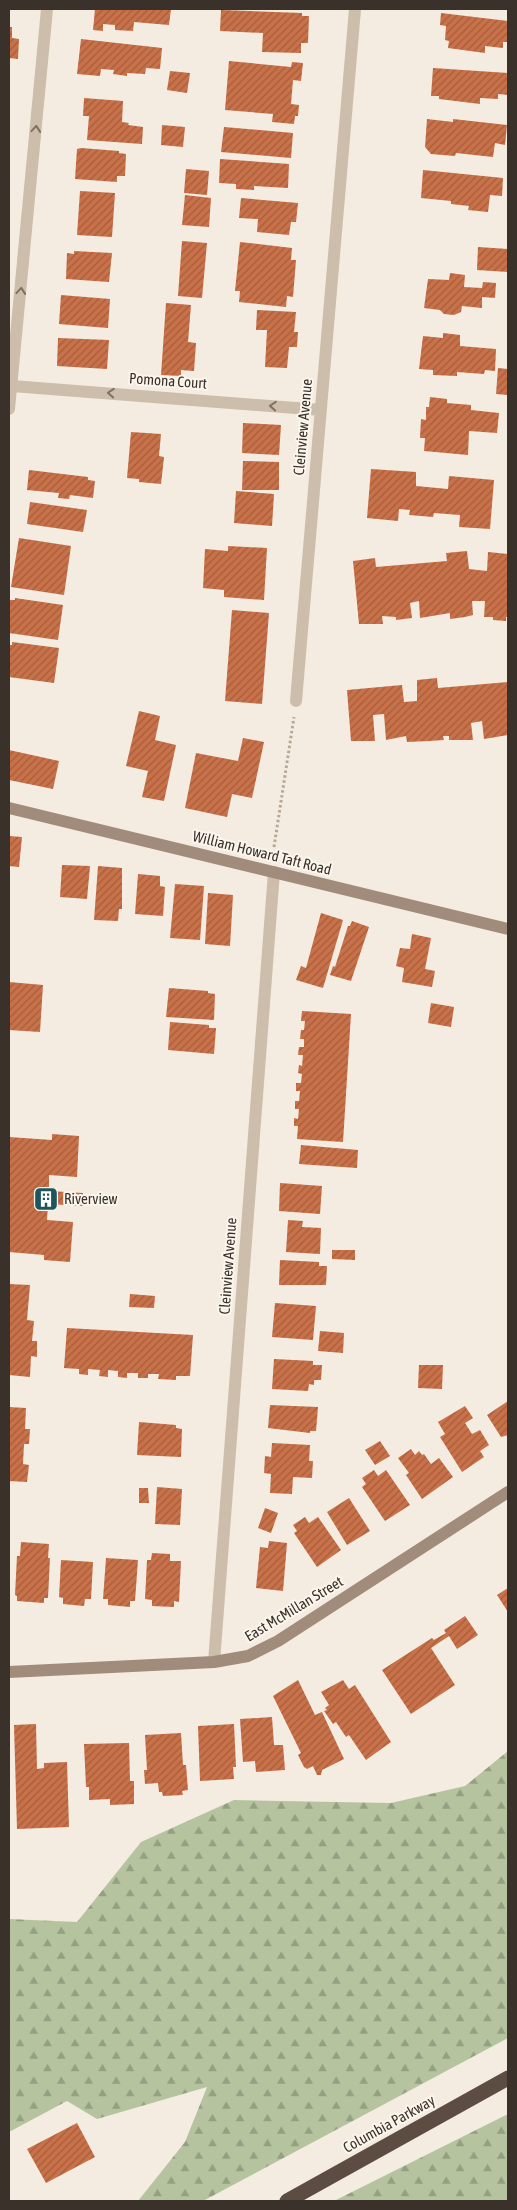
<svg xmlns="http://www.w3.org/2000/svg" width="517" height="2210" viewBox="0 0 517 2210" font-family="'Asap Condensed',sans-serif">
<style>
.forest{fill:url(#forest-firs)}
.building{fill:url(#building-hatch)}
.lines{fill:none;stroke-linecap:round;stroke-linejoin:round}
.path{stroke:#b9a795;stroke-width:3;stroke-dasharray:2.5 2.5;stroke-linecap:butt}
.street{stroke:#cdbdab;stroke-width:12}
.secondary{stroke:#a18c7c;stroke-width:12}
.highway{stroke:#5c4c41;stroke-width:15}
.oneway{stroke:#7d7065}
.labels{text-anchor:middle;stroke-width:4;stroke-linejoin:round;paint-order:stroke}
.street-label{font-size:15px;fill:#3b312b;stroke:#fbf6ed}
.poi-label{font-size:15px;fill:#3b312b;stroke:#fbf6ed;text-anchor:start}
</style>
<defs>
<pattern id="forest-firs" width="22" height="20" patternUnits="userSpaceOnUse" patternTransform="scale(1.25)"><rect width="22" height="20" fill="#b5c49f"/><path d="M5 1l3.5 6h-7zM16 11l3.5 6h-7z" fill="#94a082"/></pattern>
<pattern id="building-hatch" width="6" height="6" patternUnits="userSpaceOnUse" patternTransform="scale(1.25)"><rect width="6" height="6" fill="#c97149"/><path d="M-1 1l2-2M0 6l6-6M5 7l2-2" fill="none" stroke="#a45d3d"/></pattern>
</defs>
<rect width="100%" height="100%" fill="#f4ece0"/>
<path class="forest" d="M508 1751V2038L203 2201H138L185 2142 207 2087 97 2119 67 2101 9 2132V1919L77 1922 141 1842 234 1800 391 1803 465 1786Z
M508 2114V2201H334Z"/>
<path class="building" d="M95 9H171L169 25 134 22 133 31 115 30V25L103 24V31L93 30Z
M221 10 302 13V16H309L308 43H301V53L262 52 263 33 220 31Z
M441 13 508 21V42H503V48L485 46V53L448 48 449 41 445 40 446 26 440 25Z
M9 27H12V38L19 39 18 59 9 58Z
M81 39 162 48 160 69 146 68 145 74 127 73V76L113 74 114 70 101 69 100 76 77 74Z
M229 61 291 67 292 62 303 63 301 81 293 80 291 104 299 105 298 116H295L294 124 272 122 273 114 225 110Z
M433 68 508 73V95L498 94V99L480 98V104L439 99V96H431Z
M170 71 190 73 187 93 167 90Z
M84 98 123 101 122 122 129 123 128 125 143 127 142 144 87 140 89 116H83Z
M427 119 453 122V119L507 125 505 145 495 143 493 157 456 153 455 156 431 154 425 147Z
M162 125 185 127 183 147 161 145Z
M224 127 293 133 291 158 221 152Z
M81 148 119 151V153L126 154 125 176H117V182L75 179 77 149Z
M220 159 289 164 288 188 254 186V190L236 189V184L219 183Z
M186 169 209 171 207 195 184 193Z
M423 170 503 178 502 196 490 195 488 212 468 210 469 206 451 204V201L421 198Z
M80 191 115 193 112 237 77 235Z
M185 195 211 198 209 227 182 225Z
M241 198 298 203 296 222H291L289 235 257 232 258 219 239 218Z
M182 241 207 243 202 298 178 296Z
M240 242 292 248 291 260H296L293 297 287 296 286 307 239 302 240 291H235Z
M478 247 508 249V272L477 270Z
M74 251 112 253 109 282 66 279 67 253 74 254Z
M450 273 465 275 464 287 482 288 483 282 496 283 495 298 482 297V308L462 306 461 312 454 315 444 314 440 310 424 308 428 279 449 280Z
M61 295 110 299 108 328 59 324Z
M166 303 191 305 188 342 196 343 194 371 181 370V376L161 375Z
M257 310 296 312 294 332H298L297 347H289L287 368 265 367 267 330H256Z
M443 333 460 335V346L496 349 495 371 485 370 484 374 457 372V376L433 375V370L419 369 423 336 443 338Z
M58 338 109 340 107 369 57 366Z
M498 368 508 369V395L496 394Z
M430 397 447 399V403L471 405V410L499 413 497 433 469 431 468 455 424 451 425 438H420L421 419 426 420V407H429Z
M243 423 281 425 279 455 242 453Z
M131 432 161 434 159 456 164 457 161 484 139 482V479L127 478Z
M243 461 279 462V490H242Z
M371 469 416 472V486L448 489 449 476 494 480 490 529 459 527 460 515 434 513 433 517 409 515 410 510 399 509 398 521 367 518Z
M29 470 88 477V480L95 481 93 498 70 495 69 499 58 498 59 493 27 490Z
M236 491 274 494 272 526 234 523Z
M30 502 87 510 83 532 27 524Z
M19 538 71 546 64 595 11 587Z
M228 546 267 548 264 600 224 597V590L203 588 205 549 228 551Z
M467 551 469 569 487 571 488 552 508 554V617H506V621L493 620V617H484L485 601H472L473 615 465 617 450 619V613L420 618 419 601 410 603 412 618 396 620V617L382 616 383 624H359L353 561 375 558 376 567 447 561 446 553Z
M15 598 63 605 58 640 9 633 10 600H15Z
M232 610 269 613 262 704 225 701Z
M12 642 59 648 54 683 9 677V645H12Z
M437 678 438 688 508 682V735L484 739 482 721 471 723 473 740H449V736H443L444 740 429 741 407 742 406 736 386 740 384 714 373 715 375 741H351L347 690 402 685 404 702 417 701V680Z
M139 711 160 716 155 740 176 745 164 801 142 797 148 771 126 766Z
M243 738 264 742 252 798 232 794 227 817 185 808 196 753 238 761Z
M9 750 59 761 53 789 9 780Z
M9 836 22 837 19 867 9 866Z
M62 865 90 866 87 899 60 897Z
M98 866 122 868V909H119L118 921 94 920Z
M138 874 160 876V886L165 887 163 916 135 914Z
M175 884 204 886 200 940 170 938Z
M208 893 233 895 230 946 205 944Z
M321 913 343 920 323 988 296 980 301 966 306 968Z
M352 921 369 927 351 981 330 975 333 966 335 967 348 926H350Z
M412 934 431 938 425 969 435 971 432 987 402 982 404 968 396 966 400 948 410 949Z
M9 982 43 985 40 1032 9 1030Z
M169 988 208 991V993L215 994 214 1020 166 1017Z
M431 1003 454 1007 451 1027 428 1023Z
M302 1011 351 1014 343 1142 297 1139 298 1126H294V1118L298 1119 299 1109H295V1101H299L300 1091H296V1083H301L302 1074 298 1073 299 1065 302 1066 303 1055H298L299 1047H304V1039H300L301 1030H304L305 1021H301Z
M170 1022 209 1025V1028H216L214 1054 168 1050Z
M52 1134 79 1136 77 1177 49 1175V1191L83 1193V1206L48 1204 47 1220 73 1222 70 1262 44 1260V1255L9 1252V1137L52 1140Z
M301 1145 358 1150 357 1168 299 1164Z
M280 1183 322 1186 320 1214 279 1211Z
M288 1220 303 1221 302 1227 321 1228 320 1254 286 1252Z
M332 1250H355V1260L332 1259Z
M280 1260 319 1262V1266H327L326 1285H279Z
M9 1284 30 1285 27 1320 34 1321 32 1341H37V1357L31 1356 30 1377 9 1375Z
M130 1294 155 1296 154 1308 129 1307Z
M275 1303 316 1306 313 1340 272 1337Z
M67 1328 193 1335 190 1376H176V1380L158 1379 159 1374H148V1378H138V1373H127V1378L118 1377V1371L108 1370V1377L99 1376 100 1370 88 1369V1375L79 1374V1369L64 1368Z
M320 1331 344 1333 343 1353 318 1351Z
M274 1359 313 1361V1365H322L321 1380H314V1385L309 1384 308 1391 272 1389Z
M419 1365H443L442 1389 418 1388Z
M508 1401V1435L501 1437 487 1415Z
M270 1405 318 1407 316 1431H310V1433L268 1428Z
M465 1406 473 1418 465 1423 472 1434 480 1430 489 1445 480 1451 484 1457 462 1472 440 1437 445 1434 438 1422Z
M9 1407 26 1408 25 1429H30L29 1444H24L23 1464 29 1465 27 1482 9 1481Z
M139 1422 176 1425V1428L182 1429 181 1457 137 1455Z
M380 1441 390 1456 375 1465 365 1450Z
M272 1443 310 1445 309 1461H313L312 1478 293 1477 292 1494 270 1493 271 1474 264 1473 265 1456 271 1457Z
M411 1449 415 1455 419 1451 422 1455 424 1454 431 1464 439 1458 453 1477 422 1499 406 1475 409 1473 398 1458Z
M374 1470 378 1476 386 1470 410 1505 385 1521 362 1487 366 1484 362 1478Z
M157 1487 182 1489 180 1525 155 1524Z
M139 1488H148L149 1503H139Z
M349 1498 370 1531 347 1545 327 1512Z
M265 1508 278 1513 271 1533 258 1528Z
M305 1517 309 1523 318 1517 341 1550 317 1567 294 1533 297 1531 293 1525Z
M269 1541 287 1543 283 1591 256 1588 260 1547 268 1548Z
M21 1542 49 1544 48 1558H50L48 1598H44V1603L17 1601V1596L15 1595 17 1556H20Z
M152 1553 170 1554V1561H181L179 1602 174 1601V1607L152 1606V1600L145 1599 147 1560H151Z
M106 1558 138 1560 135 1601H130V1607L108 1605V1599H103Z
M61 1560 93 1562 91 1599H85L84 1606 63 1604V1598L59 1597Z
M508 1588V1612L497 1595Z
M465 1616 478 1635 457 1649 449 1636 431 1648 455 1685 411 1714 382 1670 432 1638 434 1640 446 1633 444 1630Z
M298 1680 315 1715 322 1712 344 1759 322 1770 321 1775H317L313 1766 307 1769 304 1767 298 1755 301 1753 273 1696Z
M343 1680 349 1689 355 1685 391 1742 366 1760 349 1735 346 1737 336 1722 333 1724 324 1711 327 1710 325 1708 329 1705 321 1692Z
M272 1717 274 1745H283L285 1770 256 1772 255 1761 243 1762 240 1719Z
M36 1724 37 1769 44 1768V1763L67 1762 69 1827 17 1829 14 1725Z
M234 1724 236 1767H233L234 1779 200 1781 198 1726Z
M181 1733 183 1765H186L188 1790 182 1791 183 1795 163 1796 162 1792H159L158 1783 145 1784 144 1770H147L145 1735Z
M129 1743 130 1781H134V1804L110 1805V1799L89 1800V1787H86L84 1744Z
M77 2123 95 2157 46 2183 27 2149Z"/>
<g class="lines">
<path class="path" d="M274 847 294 717"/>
<path class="street" d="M12 386 321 410
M9 409 47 9
M296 701 355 9
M214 1662 274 872"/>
<path class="secondary" d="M9 808 508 929
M9 1672 214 1662 248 1656 278 1641 508 1492"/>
<path class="highway" d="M287 2201 508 2078"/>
</g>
<defs><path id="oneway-chevron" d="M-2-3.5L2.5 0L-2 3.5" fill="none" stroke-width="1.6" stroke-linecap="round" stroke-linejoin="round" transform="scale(1.25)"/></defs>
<g class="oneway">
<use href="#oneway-chevron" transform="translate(36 129) rotate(-85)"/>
<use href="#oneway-chevron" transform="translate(21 291) rotate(-85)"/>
<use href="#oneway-chevron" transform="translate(111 393) rotate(-176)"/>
<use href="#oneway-chevron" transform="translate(273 406) rotate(-175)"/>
</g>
<defs>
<symbol id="building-square" viewBox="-11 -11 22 22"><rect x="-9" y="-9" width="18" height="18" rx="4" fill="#1e565e" stroke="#fbf6ed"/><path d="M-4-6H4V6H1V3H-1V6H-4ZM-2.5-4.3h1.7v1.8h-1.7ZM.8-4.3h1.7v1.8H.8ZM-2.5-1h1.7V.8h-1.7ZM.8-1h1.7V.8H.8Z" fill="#fff"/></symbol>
</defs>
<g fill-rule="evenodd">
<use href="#building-square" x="32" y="1185" width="28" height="28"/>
</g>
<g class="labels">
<g class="street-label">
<text transform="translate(168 381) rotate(4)" y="5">Pomona Court</text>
<text transform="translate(303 427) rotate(-85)" y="5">Cleinview Avenue</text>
<text transform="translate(262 853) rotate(14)" y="5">William Howard Taft Road</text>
<text transform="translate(228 1266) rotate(-86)" y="5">Cleinview Avenue</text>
<text transform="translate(294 1609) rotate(-31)" y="5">East McMillan Street</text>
<text transform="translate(389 2124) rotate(-29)" y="5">Columbia Parkway</text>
</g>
<g class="poi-label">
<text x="64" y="1204">Riverview</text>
</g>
</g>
<rect width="517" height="2210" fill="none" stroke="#3b312b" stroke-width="20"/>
</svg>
